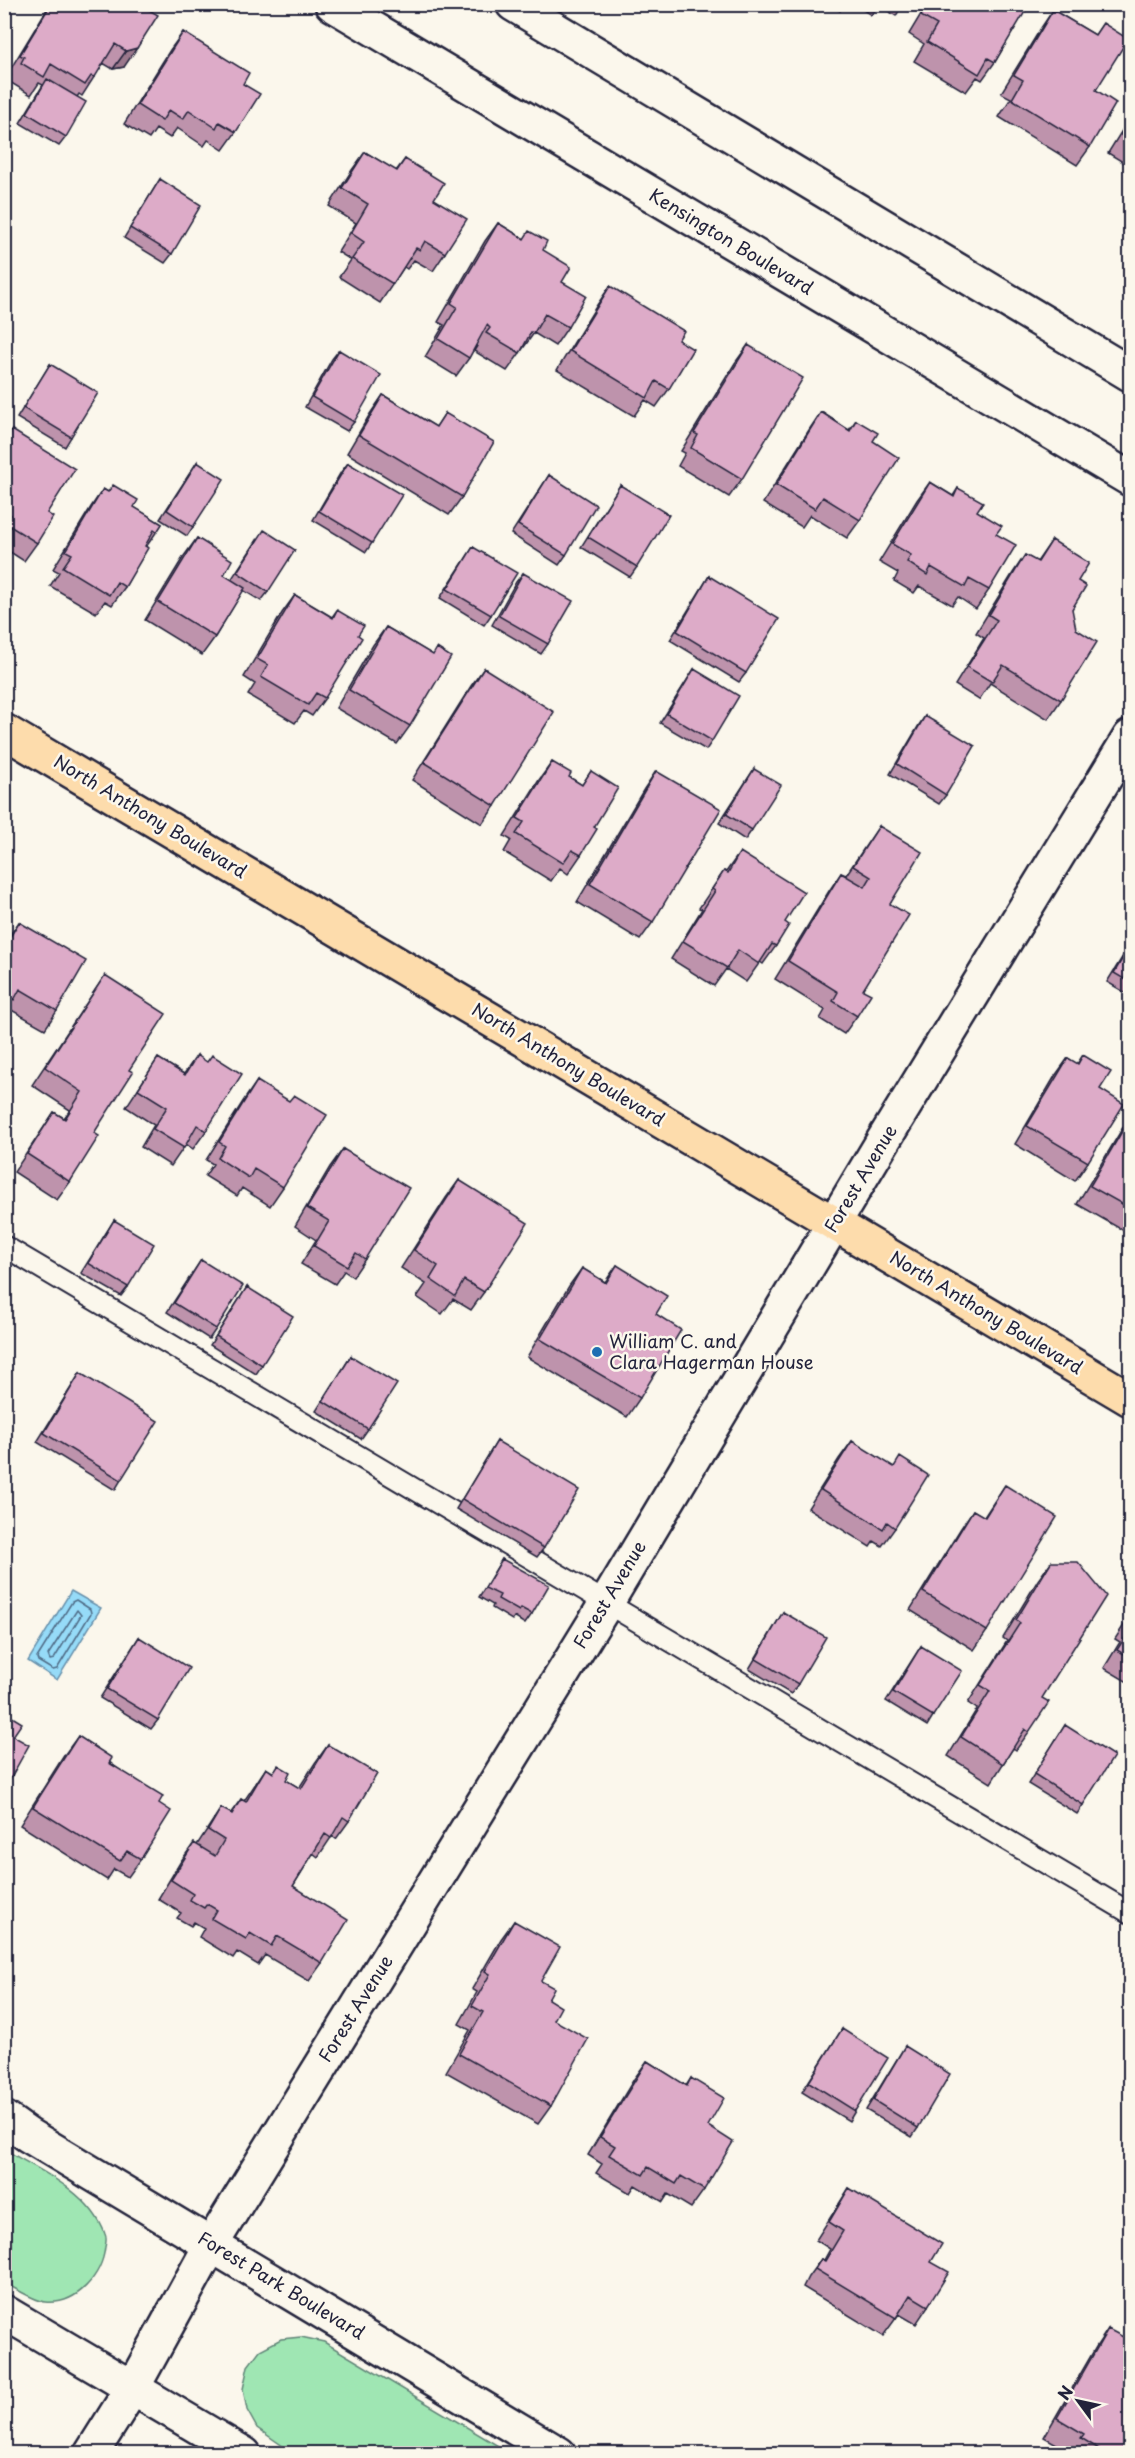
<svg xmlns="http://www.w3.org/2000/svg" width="1135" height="2458" viewBox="0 0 1135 2458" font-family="'Playpen Sans',sans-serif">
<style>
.green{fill:#9fe6b3;stroke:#608477;stroke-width:1.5}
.water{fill:#96dbf8;stroke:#6891ac;stroke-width:1.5}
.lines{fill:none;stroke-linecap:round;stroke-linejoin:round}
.shore{stroke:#506c87;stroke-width:1.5}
.lane-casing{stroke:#22223b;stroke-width:24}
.street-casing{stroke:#22223b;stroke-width:38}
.primary-casing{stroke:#22223b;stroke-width:38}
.lane{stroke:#fbf7ec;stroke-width:20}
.street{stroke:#fbf7ec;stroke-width:33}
.primary{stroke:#fddcac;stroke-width:33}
.wall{fill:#be93ac;stroke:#22223b;stroke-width:1.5}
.shaded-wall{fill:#9b788c;stroke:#22223b;stroke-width:1.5}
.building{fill:#ddabc8;stroke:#22223b;stroke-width:1.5}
.poi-dot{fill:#1f6fb2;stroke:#fbf7ec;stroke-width:2}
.labels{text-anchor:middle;stroke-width:5;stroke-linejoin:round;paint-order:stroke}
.street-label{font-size:18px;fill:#22223b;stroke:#fbf7ec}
.poi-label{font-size:18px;fill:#22223b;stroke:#fbf7ec;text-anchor:start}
</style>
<rect width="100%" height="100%" fill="#fbf7ec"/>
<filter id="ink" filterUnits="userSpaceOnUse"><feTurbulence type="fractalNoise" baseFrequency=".0167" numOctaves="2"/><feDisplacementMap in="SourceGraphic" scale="12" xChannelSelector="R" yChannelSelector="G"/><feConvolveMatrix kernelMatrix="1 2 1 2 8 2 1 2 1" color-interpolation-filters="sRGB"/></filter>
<g filter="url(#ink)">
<path class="green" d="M5 2150C40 2170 91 2193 105 2234 107 2238 106 2243 105 2247 102 2275 77 2305 46 2302 35 2301 14 2288 5 2283Z
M301 2337 324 2342 510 2453H293L257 2428 247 2410 243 2389 248 2366 260 2350 281 2339Z"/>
<path class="water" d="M71 1591 101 1608 57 1680 28 1661Z"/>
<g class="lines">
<path class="shore" d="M76 1600 90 1609 91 1613 57 1669 53 1670 38 1661 37 1658 72 1602Z
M77 1610 81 1615 54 1659 50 1660 48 1655Z"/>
<defs>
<path id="lane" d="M4 1246 1130 1913"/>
<path id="street" d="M332 4 1130 479
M513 4 1130 374
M4 2118 28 2135 559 2454
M4 2312 244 2454
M91 2454 133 2387 211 2245 607 1602 883 1141 1130 737"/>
<path id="primary" d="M4 731 1130 1399"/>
</defs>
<use href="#lane" class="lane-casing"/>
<use href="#street" class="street-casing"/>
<use href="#primary" class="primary-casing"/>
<use href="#lane" class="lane"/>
<use href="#street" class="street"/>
<use href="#primary" class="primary"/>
</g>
<path class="wall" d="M50 4H114L119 8 122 4H139L124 67 113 69 103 63 82 96 79 94 77 97 66 137 59 146 20 123 43 85 39 83 31 95 8 81 11 75 8 73Z
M829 4H844L840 11Z
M854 4H903L896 16 879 5 871 15Z
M927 4H1028L995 62 982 80 977 77 966 92 914 61 924 44 909 34Z
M1053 10 1095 35 1103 23 1090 147 1077 165 999 117 1011 98 1001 93 1041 28Z
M183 32 243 84 236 132 223 150 208 140 204 146 177 128 170 138 156 129 149 139 124 124 170 50Z
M1131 116V167L1108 153Z
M365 152 396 171 405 159 434 199 445 253 433 271 414 260 407 269 404 267 380 303 339 277 351 260 338 252 356 223 329 206 352 170Z
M160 179 172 254 165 263 124 238Z
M498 223 543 250 562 282 568 327 555 346 534 333 507 371 474 351 477 346 476 345 469 358 456 376 425 357 444 325 438 322 485 241Z
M610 286 678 340 669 389 656 407 645 400 634 416 557 370 597 305Z
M748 345 742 479 729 497 678 466 685 453 681 451 735 363Z
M339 350 354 422 347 431 305 407 332 359Z
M50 364 71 437 65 447 17 418Z
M383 395 436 427 445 413 462 497 449 515 347 453 370 414Z
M821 412 849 430 856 420 873 441 860 520 847 538 810 515 802 527 763 503 809 430Z
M12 430 47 513 37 543 24 561 4 548V441Z
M197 462 193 527 187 536 160 519Z
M348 463 372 543 366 552 313 520 341 472Z
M549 475 566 555 559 565 511 534Z
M930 482 953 496 958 488 996 534 989 590 976 609 958 597 952 605 919 586 914 593 894 581 898 573 879 562 917 500Z
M620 485 637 567 630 577 581 547Z
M103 489 162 524 146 547 125 587 112 605 105 601 96 613 50 586 59 572 53 569 91 507Z
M197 538 224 575 231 580 257 540 268 592 261 601 243 590 215 637 202 655 145 620 184 556Z
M1052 540 1078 581 1072 609 1061 700 1048 719 990 683 979 700 955 685 984 638 976 633 1013 573 1025 555 1037 562Z
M473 547 491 615 484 625 440 598Z
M523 573 548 644 541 654 492 625 516 582Z
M709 576 746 673 739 682 670 640Z
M295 595 332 617 337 610 325 698 312 716 304 711 295 723 248 695 255 684 244 677 282 613Z
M386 627 433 655 410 726 397 744 336 708 373 645Z
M484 668 495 806 482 824 412 780 471 686Z
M694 669 712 741 706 750 660 723Z
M925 716 946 795 939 804 890 774 919 725Z
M552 762 569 777 582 785 591 771 594 827 581 855 568 874 560 868 551 881 504 852 511 840 504 836 539 780Z
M754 769 752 830 745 840 719 823Z
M656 771 653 922 640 940 577 902 644 789Z
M879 826 890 904 863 990 857 1016 844 1034 820 1019 825 1010 775 979 829 891 841 873 846 875Z
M740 852 785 922 776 946 763 964 760 962 746 982 726 969 714 986 671 959 702 909 699 908 724 871 726 872Z
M19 922 57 1011 45 1029 8 1008 4 1013V943Z
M1131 943V996L1107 982Z
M105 975 129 1070 94 1133 70 1182 57 1200 14 1172 54 1112 64 1118 70 1110 32 1085Z
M197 1055 206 1131 193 1149 186 1144 171 1166 141 1147 154 1125 126 1107 158 1058 184 1074Z
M1083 1055 1100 1089 1088 1162 1075 1181 1015 1144 1055 1076 1068 1058 1077 1064Z
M257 1081 283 1187 270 1206 242 1188 237 1196 205 1176 213 1164 206 1160 244 1100Z
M1131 1114V1235L1077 1204Z
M343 1149 365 1259 353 1277 344 1271 335 1284 301 1264 316 1240 295 1226 330 1167Z
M459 1180 484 1292 471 1310 453 1299 442 1314 417 1297 426 1284 401 1268 446 1198Z
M114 1220 128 1287 121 1296 81 1273Z
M201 1260 216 1329 209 1339 167 1312Z
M617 1265 656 1314 640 1398 627 1417 527 1357 569 1286 582 1268 605 1282Z
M247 1287 262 1365 256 1374 210 1345Z
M351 1356 368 1429 361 1439 316 1411Z
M80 1373 121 1480 115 1490 37 1442Z
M497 1441 544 1548 537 1557 456 1509Z
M852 1441 895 1528 882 1546 874 1541 870 1547 808 1508 839 1459Z
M1005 1485 987 1631 974 1650 910 1610 961 1528 973 1510 984 1517Z
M502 1559 532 1614 525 1624 514 1617 512 1620 492 1608 493 1605 479 1597Z
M1051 1562 1042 1698 1029 1732 1016 1750 1013 1748 991 1783 948 1756 977 1709 968 1703 1007 1641 1003 1638 1038 1580Z
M783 1612 798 1684 791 1694 749 1669 777 1622Z
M1131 1614V1684L1104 1668 1120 1642 1115 1639Z
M139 1637 158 1720 151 1729 100 1698Z
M921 1646 933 1716 927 1726 886 1701Z
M4 1712 13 1736 10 1779 4 1786Z
M1065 1725 1083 1805 1077 1814 1028 1784Z
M78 1736 159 1803 141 1859 128 1877 114 1869 107 1880 20 1825 65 1754Z
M328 1745 349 1821 336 1839 332 1836 318 1857 313 1853 293 1886 322 1963 309 1981 265 1955 258 1965 237 1952 233 1958 199 1937 204 1928 194 1922 191 1926 177 1918 181 1913 158 1899 181 1861 194 1843 197 1845 221 1808 230 1814 241 1799 244 1801 266 1768 299 1788 315 1763Z
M514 1921 541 1981 554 2020 551 2106 538 2124 446 2072 470 2030 459 2024 477 1992 472 1989 501 1939Z
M842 2029 855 2111 849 2121 802 2092Z
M905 2046 918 2128 912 2137 866 2110Z
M647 2061 686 2086 691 2078 708 2126 704 2190 691 2208 668 2194 663 2202 635 2185 630 2193 596 2173 602 2164 588 2155 634 2079Z
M849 2188 931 2262 928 2306 916 2324 899 2314 883 2336 803 2287 808 2277 821 2259 824 2260 830 2249 816 2240 837 2207Z
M1108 2329 1131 2454H1070L1071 2452 1044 2437 1096 2347Z"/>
<path class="shaded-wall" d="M137 48 124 67 113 69 126 51Z"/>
<path class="building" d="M4 4H11L4 16Z
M51 4H114L120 8 123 4H139L158 15 137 48 126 51 115 44 95 77 91 76 85 85 51 64 44 77 21 63 24 57 20 55Z
M928 4H1028L1029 5 995 62 988 58 979 74 927 42 937 25 921 16Z
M1053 10 1095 35 1103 23 1128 39 1096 90 1116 103 1090 147 1012 99 1023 80 1014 75Z
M183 32 249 73 243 84 260 94 236 132 219 122 216 128 189 110 183 119 169 110 162 121 137 105Z
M47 79 86 102 66 137 27 113Z
M1131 119V141L1121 135Z
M365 152 397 171 405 159 444 183 434 199 467 219 445 253 425 241 420 250 416 248 393 284 352 259 364 242 351 233 368 204 342 188Z
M160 179 201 205 172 254 130 228Z
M498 223 524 239 529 231 547 241 543 250 571 267 562 282 586 296 568 327 545 314 534 333 531 332 520 353 486 333 490 328 487 325 469 358 438 339 457 307 451 303Z
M610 286 684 331 678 340 693 349 669 389 656 381 647 398 570 351Z
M748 345 803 378 742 479 691 448 698 435 694 433Z
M339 350 381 375 354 422 312 397Z
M50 364 98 393 71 437 23 408Z
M383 395 436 427 445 413 494 442 462 497 359 435Z
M821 412 850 431 856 420 878 433 873 441 899 458 860 520 823 497 815 509 776 485Z
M12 430 75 469 47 513 53 517 37 543 5 523 11 515 4 510V443Z
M197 462 224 479 193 527 167 510Z
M348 463 402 495 372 543 319 511Z
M549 475 596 505 566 555 518 525Z
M930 482 954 497 958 488 983 502 977 511 1002 526 996 534 1016 545 989 590 969 579 965 587 931 567 927 575 907 562 911 555 892 544Z
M113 485 138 500 134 507 162 524 157 532 154 530 145 546 148 548 125 587 117 582 109 595 63 567 72 554 66 551 103 489 108 492Z
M620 485 669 515 637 567 588 537Z
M264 530 295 550 268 592 237 572Z
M197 538 232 560 224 575 245 588 215 637 158 602Z
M1052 540 1089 563 1078 581 1086 586 1072 609 1076 629 1097 642 1061 700 1003 665 992 682 967 667 997 620 989 615 1025 555 1038 562Z
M473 547 517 573 491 615 447 589Z
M523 573 573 601 548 644 499 616Z
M709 576 779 619 746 673 677 631Z
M295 595 333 618 337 610 364 626 358 635 362 638 325 698 316 693 308 705 261 677 268 665 257 659Z
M386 627 433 655 437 648 451 657 410 726 349 690Z
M484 668 554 712 495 806 424 762Z
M694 669 739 696 712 741 667 714Z
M925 716 975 746 946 795 897 764Z
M552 762 571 773 569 777 582 785 591 771 618 788 594 827 597 829 581 855 572 850 563 863 516 834 524 822 517 818Z
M754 769 781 785 752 830 726 814Z
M656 771 721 809 653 922 590 884Z
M879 826 922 852 890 904 909 915 863 990 871 994 857 1016 833 1001 838 992 788 961 841 873 865 887 871 877 853 866Z
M740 852 804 892 785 922 789 925 776 946 772 944 759 964 738 950 727 968 683 941 715 891 712 889 724 871 728 873Z
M19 922 86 961 57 1011 20 989 14 1000 4 994V947Z
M1131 944V983L1114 973Z
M105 975 166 1014 129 1070 133 1072 94 1133 99 1136 70 1182 27 1154 54 1112 65 1119 82 1092 45 1067Z
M197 1055 207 1062 212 1055 242 1074 206 1131 197 1125 184 1148 153 1129 167 1107 138 1089 158 1058 185 1075Z
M1083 1055 1111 1072 1100 1089 1124 1104 1088 1162 1027 1126 1068 1058 1078 1064Z
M257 1081 289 1101 294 1095 327 1115 283 1187 254 1169 249 1178 218 1158 225 1146 219 1142Z
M1131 1116V1209L1090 1186Z
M343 1149 409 1188 365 1259 356 1253 347 1266 314 1246 329 1221 307 1208Z
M459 1180 528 1223 484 1292 464 1280 455 1296 430 1279 438 1266 414 1250Z
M114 1220 154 1244 128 1287 88 1263Z
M201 1260 243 1286 216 1329 174 1303Z
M617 1265 667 1296 656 1314 681 1330 640 1398 540 1339 582 1268 606 1283Z
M247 1287 293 1316 262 1365 216 1336Z
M351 1356 397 1384 368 1429 323 1401Z
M80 1373 158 1421 121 1480 44 1433Z
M497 1441 579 1490 544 1548 462 1499Z
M852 1441 894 1467 900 1457 928 1475 895 1528 887 1522 883 1529 821 1490Z
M1005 1485 1057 1517 987 1631 923 1592 973 1510 985 1517Z
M502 1559 549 1585 532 1614 521 1608 519 1611 498 1599 500 1595 485 1588Z
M1051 1562H1078L1106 1596 1042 1698 1049 1702 1029 1732 1025 1729 1003 1764 961 1737 990 1691 980 1685 1020 1623 1016 1620Z
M783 1612 826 1637 798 1684 756 1659Z
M1131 1628V1658L1117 1650Z
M139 1637 189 1668 158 1720 107 1689Z
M921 1646 962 1671 933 1716 893 1692Z
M4 1712 22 1723 13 1736 29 1745 10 1779 4 1776Z
M1065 1725 1114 1756 1083 1805 1034 1774Z
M78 1736 112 1758 109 1763 163 1796 159 1803 171 1811 141 1859 127 1851 120 1861 33 1807Z
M328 1745 377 1774 349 1821 343 1817 331 1838 325 1834 293 1886 348 1920 322 1963 277 1936 271 1946 250 1933 246 1939 212 1919 217 1910 207 1904 204 1908 190 1900 193 1894 171 1880 194 1843 215 1856 224 1840 208 1830 221 1808 232 1814 241 1799 246 1802 266 1768 273 1773 278 1765 290 1772 286 1780 301 1789Z
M514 1921 560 1947 541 1981 554 1988 548 1999 561 2007 554 2020 588 2039 551 2106 459 2054 483 2012 472 2006 490 1974 485 1971Z
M842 2029 888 2058 855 2111 809 2082Z
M905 2046 950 2074 918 2128 873 2100Z
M647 2061 687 2086 691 2078 724 2098 708 2126 733 2142 704 2190 681 2176 676 2184 648 2167 643 2175 609 2155 615 2146 600 2137Z
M849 2188 942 2244 931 2262 949 2272 928 2306 910 2295 896 2318 815 2269 821 2259 825 2261 843 2231 829 2222Z
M1108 2329 1131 2341V2454H1107L1081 2438 1084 2434 1057 2418Z"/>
</g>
<circle class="poi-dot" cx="597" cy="1352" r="6"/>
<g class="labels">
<g class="street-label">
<text transform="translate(731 242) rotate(31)" y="6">Kensington Boulevard</text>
<text transform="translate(150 817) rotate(31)" y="6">North Anthony Boulevard</text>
<text transform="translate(568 1065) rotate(31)" y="6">North Anthony Boulevard</text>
<text transform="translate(861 1179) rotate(-59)" y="6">Forest Avenue</text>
<text transform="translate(986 1313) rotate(31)" y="6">North Anthony Boulevard</text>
<text transform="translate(610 1595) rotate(-59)" y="6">Forest Avenue</text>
<text transform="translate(356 2009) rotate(-58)" y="6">Forest Avenue</text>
<text transform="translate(281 2286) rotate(31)" y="6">Forest Park Boulevard</text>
</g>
<g class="poi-label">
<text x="609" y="1348">William C. and<tspan x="609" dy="21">Clara Hagerman House</tspan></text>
</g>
</g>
<rect width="1135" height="2458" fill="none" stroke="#fbf7ec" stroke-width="24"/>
<rect x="12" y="12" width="1111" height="2434" fill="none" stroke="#22223b" stroke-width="2" filter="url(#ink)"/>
<g transform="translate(1078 2401) rotate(303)" stroke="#fbf7ec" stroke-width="4.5" paint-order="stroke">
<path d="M0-4.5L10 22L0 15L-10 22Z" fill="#22223b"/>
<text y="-9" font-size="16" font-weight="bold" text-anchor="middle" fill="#22223b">N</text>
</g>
</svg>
